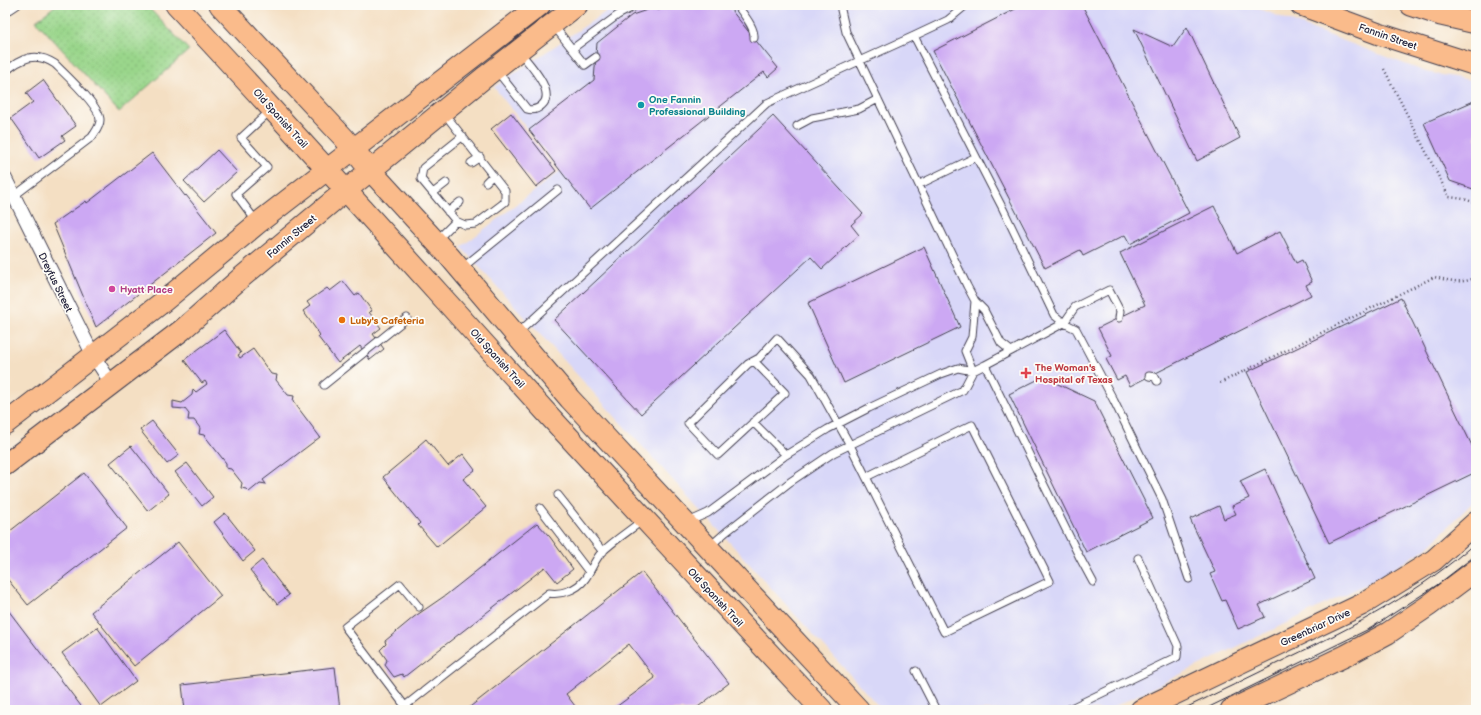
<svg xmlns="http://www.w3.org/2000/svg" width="1481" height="715" viewBox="0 0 1481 715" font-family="'Balsamiq Sans',sans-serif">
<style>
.built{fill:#d8d7f8}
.grass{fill:url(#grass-dots);stroke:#5e7c63}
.building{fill:#cca8f3}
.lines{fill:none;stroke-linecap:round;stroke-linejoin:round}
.lane-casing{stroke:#423e4f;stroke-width:9}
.street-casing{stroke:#423e4f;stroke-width:15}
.primary-casing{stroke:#423e4f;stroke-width:23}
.path{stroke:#423e4f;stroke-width:2.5;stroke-dasharray:1 3;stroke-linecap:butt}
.lane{stroke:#fff;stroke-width:7}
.street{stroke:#fff;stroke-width:13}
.primary{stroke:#fabb8b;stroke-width:21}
.tram{stroke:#22223b;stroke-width:1}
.culture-dot{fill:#0f9aa8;stroke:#fdfcf7;stroke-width:1.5}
.hotel-dot{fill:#d1479c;stroke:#fdfcf7;stroke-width:1.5}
.food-dot{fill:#e8710a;stroke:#fdfcf7;stroke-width:1.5}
.health-dot{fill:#e0444e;stroke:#fdfcf7;stroke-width:1.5}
.labels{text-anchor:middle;stroke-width:3.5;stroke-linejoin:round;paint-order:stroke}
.street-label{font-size:10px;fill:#22223b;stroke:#fdfcf7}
.culture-label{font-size:10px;font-weight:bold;fill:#0d838f;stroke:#fdfcf7;text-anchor:start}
.hotel-label{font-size:10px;font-weight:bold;fill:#b23c85;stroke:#fdfcf7;text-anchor:start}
.food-label{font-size:10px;font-weight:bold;fill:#c56008;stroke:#fdfcf7;text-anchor:start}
.health-label{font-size:10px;font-weight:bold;fill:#be3a42;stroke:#fdfcf7;text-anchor:start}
</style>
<defs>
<pattern id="grass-dots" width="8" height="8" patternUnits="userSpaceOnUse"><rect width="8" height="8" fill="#9ad68b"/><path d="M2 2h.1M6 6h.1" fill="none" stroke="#84b779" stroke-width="1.8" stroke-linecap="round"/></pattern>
</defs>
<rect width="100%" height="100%" fill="#fdfcf7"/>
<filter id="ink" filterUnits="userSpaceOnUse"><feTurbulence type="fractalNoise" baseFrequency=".025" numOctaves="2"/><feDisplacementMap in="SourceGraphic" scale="8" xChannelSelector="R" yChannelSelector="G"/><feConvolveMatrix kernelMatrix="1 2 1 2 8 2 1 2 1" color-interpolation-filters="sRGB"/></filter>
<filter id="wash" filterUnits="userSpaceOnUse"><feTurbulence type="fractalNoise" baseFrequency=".012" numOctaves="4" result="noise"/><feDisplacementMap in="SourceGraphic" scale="16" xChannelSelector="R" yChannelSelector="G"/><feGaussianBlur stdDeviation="0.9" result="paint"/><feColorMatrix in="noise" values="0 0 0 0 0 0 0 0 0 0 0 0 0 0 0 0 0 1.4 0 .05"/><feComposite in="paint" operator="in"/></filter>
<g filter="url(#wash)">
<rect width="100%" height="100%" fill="#f4dfc3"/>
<path class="built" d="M616 5H1249L1426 72 1476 81V499L1427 548 1377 579 1107 710H882L461 247 560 171 494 87Z"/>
<path class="grass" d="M56 5H146L189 50 119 112 36 21Z"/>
<g id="blocks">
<path class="building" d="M662 5H727L778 68 768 77 764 72 590 209 529 130 594 80 597 43 632 15Z
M1023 5H1082L1189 213 1130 244 1125 235 1083 256 1080 250 1045 268 933 51Z
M1187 27 1240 138 1197 161 1134 29 1173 47Z
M43 80 76 126 62 136 65 140 39 158 11 118 33 102 26 93Z
M1476 100V190L1450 181 1424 123Z
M511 113 556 171 536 187 491 129Z
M773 116 863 214 851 225 859 235 822 269 811 257 641 414 554 320Z
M217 150 237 172 204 202 184 181Z
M152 153 185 196 186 195 216 233 96 327 53 224 86 201 87 203Z
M1214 206 1237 253 1280 231 1296 263 1302 260 1312 282 1306 285 1311 295 1130 386 1125 376 1117 380 1106 359 1112 356 1098 328 1145 305 1120 253Z
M924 247 960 327 844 383 808 303Z
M343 281 355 296 359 293 372 311 369 312 381 328 373 334 384 349 370 360 360 346 338 363 318 337 320 335 303 311 310 306 307 302 327 288 330 291Z
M1401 298 1476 454V472L1329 543 1247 372Z
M224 330 241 353 238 355 240 358 253 349 271 374 277 375 276 380 288 395 294 396 293 401 320 437 263 480 266 484 260 483 249 492 246 489 241 488 242 483 231 469 226 468V463L204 435 199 434 200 428 194 420H188L189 414 185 409 173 408V401L182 403 192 395 193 389 196 392 207 384 205 381 202 383 184 360Z
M1043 377 1094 401 1153 518 1086 552 1009 394Z
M152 421 179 455 167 464 140 430Z
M426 439 448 466 463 454 475 470 463 479 486 507 437 547 418 525 420 523 383 477 419 447 418 446Z
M131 446 169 494 148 511 110 463Z
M187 463 213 497 202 506 175 472Z
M1265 469 1315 579 1259 605 1265 617 1238 629 1225 600 1222 601 1210 574 1215 572 1190 519 1219 506 1224 519 1236 514 1232 506 1249 498 1240 481Z
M84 473 127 528 28 605 5 576V535Z
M225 513 255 551 243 561 214 522Z
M537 523 550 537 573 569 557 582 545 567 404 677 402 674 394 677 385 665 387 660 380 650 386 644 385 641 414 617 446 595Z
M178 542 221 596 134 666 91 612Z
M262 560 289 595 277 604 250 570Z
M642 572 729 683 694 710H612L655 678 629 644 566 694 578 710H466Z
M5 606 84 710H7L5 707Z
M97 627 136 681 101 707 62 653Z
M335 667 340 710H185L182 685Z"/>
</g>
</g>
<g filter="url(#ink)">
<use href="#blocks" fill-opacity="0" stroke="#423e4f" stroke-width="1"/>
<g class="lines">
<defs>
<path id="lane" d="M657 5 658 6
M737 5C743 14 755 27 754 38
M842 5 841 10 846 32 967 286 975 301 984 310 1001 343 1011 351
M966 5 948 20 914 36 1003 209 1054 315 1064 323 1076 329 1114 401 1162 499 1189 579
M5 13 17 5
M554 26 585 65 596 57
M572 49 618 15 637 5
M497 71 527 109C533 111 538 109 542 105 557 92 528 63 519 51
M5 72C21 58 36 51 55 64 66 75 100 106 100 120 100 127 95 132 92 137L14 196
M797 126 812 118 859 109 878 99
M471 163 480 157
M486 182 493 175
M920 184 976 157
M433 193 446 183
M448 212 460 202
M256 221 236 194 267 167 241 138 271 110
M456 221 421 179 423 168 463 136
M437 240 456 221 465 225 476 224 505 202V191L444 113
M462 268 558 190
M518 333 767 103 914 36
M754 361 785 393 718 455 688 423 748 364 759 358 777 338 811 375 850 445 944 632 1050 581 972 425 866 477
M973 371 965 351 972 337 975 301
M1149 376 1155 377 1157 381
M324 385 407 318
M753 422 786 455
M558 495 603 552
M540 508 589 572
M688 522 708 513 786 455 828 429 869 408 941 374 958 368 973 371
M709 547 726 532 790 482 833 453 963 390 973 371 985 365
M1093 582 1079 556 985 365 1064 323 1075 307 1109 290 1120 311 1119 318
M419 607 400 584 345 627 405 706 549 593C561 595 577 590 585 579 591 571 594 561 601 553 613 541 629 531 643 520
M916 671 936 710
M1067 710 1177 657 1178 646 1138 558"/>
<path id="street" d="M5 178 93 355 111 383"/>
<path id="primary" d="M176 5C304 142 428 282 554 421 643 518 732 614 822 710
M220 5 344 138 371 171 449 256 570 399 859 710
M1301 5 1379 34 1476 65
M1411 5 1441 15 1476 23
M5 424 164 301 258 223 540 5
M5 465 182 330 242 277 333 201 486 76 577 5
M1141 710 1363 604 1434 560 1476 522
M1231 710 1345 656 1388 633 1428 606 1476 570"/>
</defs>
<use href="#lane" class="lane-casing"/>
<use href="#street" class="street-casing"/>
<use href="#primary" class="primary-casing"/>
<path class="path" d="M1384 69 1449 197 1464 199 1476 203
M1220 383 1434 277C1448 280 1463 285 1476 277"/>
<use href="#lane" class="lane"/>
<use href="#street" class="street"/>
<use href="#primary" class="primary"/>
<path class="tram" d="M1181 710C1217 693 1252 676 1288 658 1355 626 1421 592 1476 542
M1203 710 1371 628 1437 585 1476 555"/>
</g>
</g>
<circle class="culture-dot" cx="641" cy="105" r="4"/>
<circle class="hotel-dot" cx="112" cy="289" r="4"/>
<circle class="food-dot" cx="342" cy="320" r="4"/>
<path class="health-dot" d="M1024 367h4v4h4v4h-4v4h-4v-4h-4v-4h4z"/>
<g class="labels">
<g class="street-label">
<text transform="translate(1388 36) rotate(19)" y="4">Fannin Street</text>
<text transform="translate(281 118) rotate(48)" y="4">Old Spanish Trail</text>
<text transform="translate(291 236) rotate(-40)" y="4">Fannin Street</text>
<text transform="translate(56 282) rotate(64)" y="4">Dreyfus Street</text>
<text transform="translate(498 358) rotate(48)" y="4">Old Spanish Trail</text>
<text transform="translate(716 597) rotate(47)" y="4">Old Spanish Trail</text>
<text transform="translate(1315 627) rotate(-25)" y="4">Greenbriar Drive</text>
</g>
<g class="culture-label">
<text x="649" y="103">One Fannin<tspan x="649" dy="12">Professional Building</tspan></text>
</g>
<g class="hotel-label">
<text x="120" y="293">Hyatt Place</text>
</g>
<g class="food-label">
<text x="350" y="324">Luby's Cafeteria</text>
</g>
<g class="health-label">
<text x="1035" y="371">The Woman's<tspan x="1035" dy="12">Hospital of Texas</tspan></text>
</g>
</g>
<rect width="1481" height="715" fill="none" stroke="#fdfcf7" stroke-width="20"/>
</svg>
